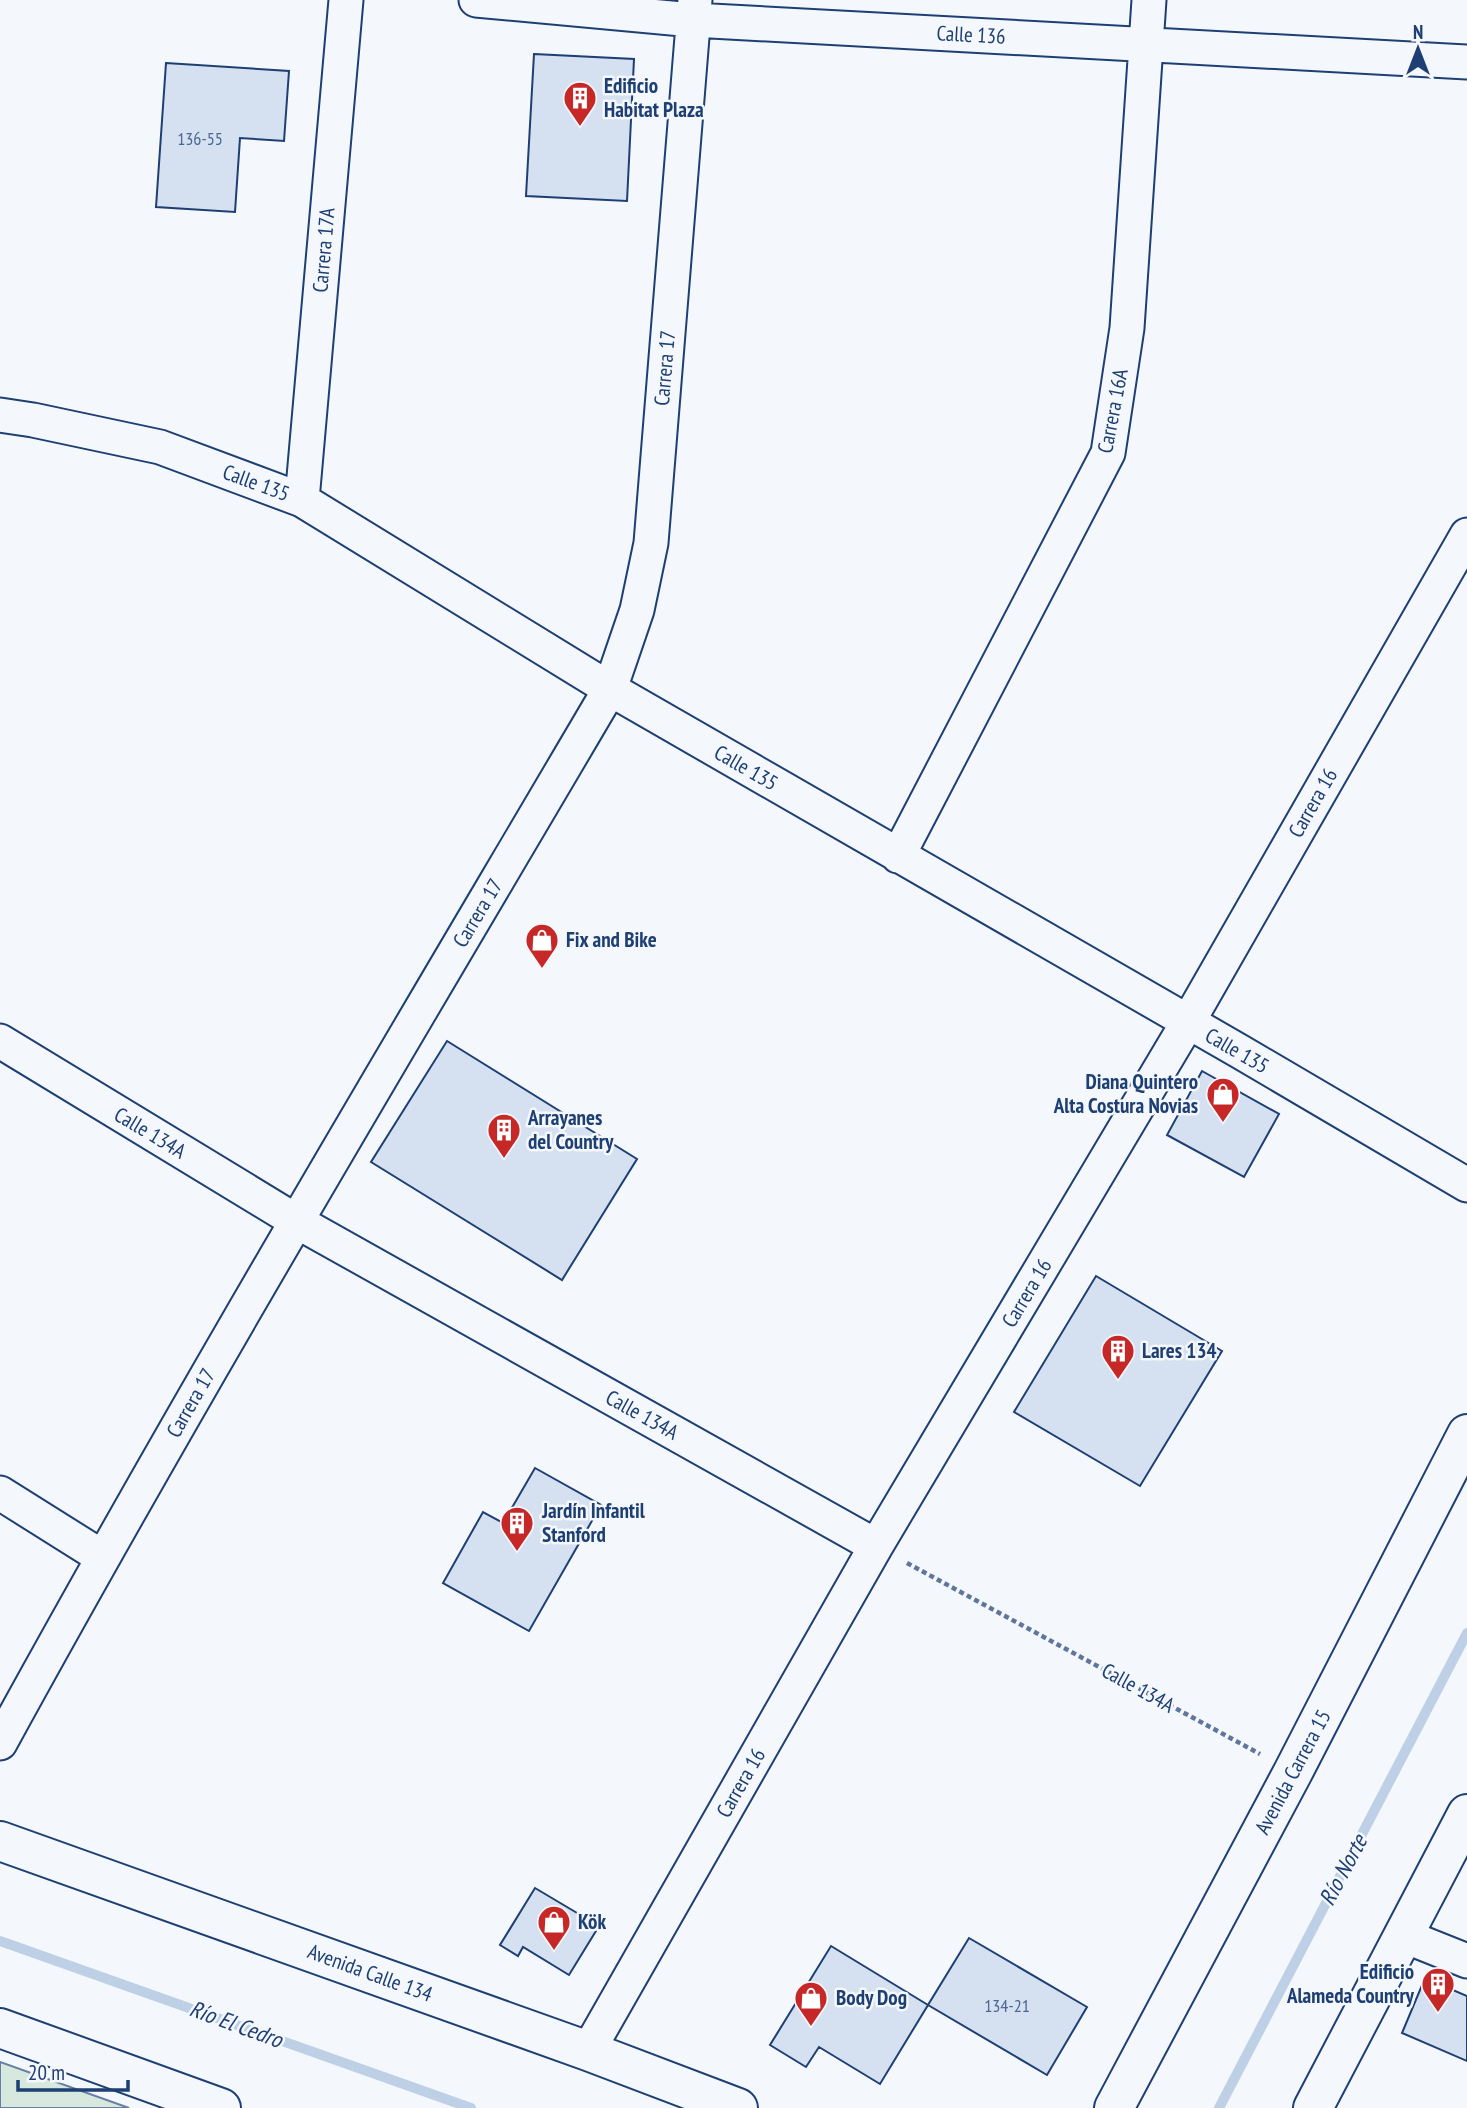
<svg xmlns="http://www.w3.org/2000/svg" width="1467" height="2108" viewBox="0 0 1467 2108" font-family="'PT Sans Narrow',sans-serif">
<style>
.green{fill:#d7e8df;stroke:#687fa3;stroke-width:2}
.lines{fill:none;stroke-linecap:round;stroke-linejoin:round}
.stream{stroke:#bed0e5;stroke-width:10}
.building{fill:#d5e0f0;stroke:#1d3f73;stroke-width:2}
.street-casing{stroke:#1d3f73;stroke-width:37}
.secondary-casing{stroke:#1d3f73;stroke-width:42}
.primary-casing{stroke:#1d3f73;stroke-width:42}
.path{stroke:#5e769c;stroke-width:4.5;stroke-dasharray:5 3.5;stroke-linecap:butt}
.street{stroke:#f4f7fb;stroke-width:33}
.secondary{stroke:#f4f7fb;stroke-width:38}
.primary{stroke:#f4f7fb;stroke-width:38}
.labels{text-anchor:middle;stroke-width:5;stroke-linejoin:round;paint-order:stroke}
.number-label{font-size:18px;fill:#4b6792}
.street-label{font-size:21px;fill:#1d3f73;stroke:#f4f7fb}
.poi-label{font-size:21px;font-weight:bold;fill:#1d3f73;stroke:#f4f7fb;text-anchor:start}
.water-label{font-size:23px;font-style:italic;fill:#1d3f73;stroke:#f4f7fb}
</style>
<rect width="100%" height="100%" fill="#f4f7fb"/>
<path class="green" d="M0 2062 129 2108H0Z"/>
<g class="lines">
<path class="stream" d="M0 1941 471 2108
M1219 2108 1467 1633"/>
</g>
<path class="building" d="M534 54 634 59 627 201 526 196Z
M166 63 289 71 284 141 240 138 235 212 156 207Z
M447 1041 637 1159 562 1280 371 1162Z
M1202 1071 1279 1114 1244 1177 1167 1135Z
M1096 1276 1222 1351 1140 1486 1014 1412Z
M535 1468 601 1505 529 1631 443 1583 483 1512 503 1523Z
M535 1888 599 1926 569 1975 523 1947 518 1956 500 1945Z
M969 1938 1087 2007 1047 2075 928 2005Z
M831 1946 928 2005 880 2084 819 2047 806 2067 770 2045Z
M1425 1978 1467 1996V2061L1402 2033Z"/>
<g class="lines">
<defs>
<path id="street" d="M476 0 693 20 1467 62
M0 415 33 420 160 447 302 500 610 689 1239 1051 1467 1185
M302 500 346 0
M898 856 1108 453 1127 328 1149 0
M0 1041 296 1221 876 1546
M0 1493 102 1557
M0 1743C195 1387 404 1039 610 689L637 610 651 543 695 0
M1402 1935 1467 1961
M588 2051 876 1546 1188 1022 1467 535"/>
<path id="secondary" d="M1114 2108 1293 1772 1467 1434
M1313 2108 1467 1814"/>
<path id="primary" d="M0 1841 588 2051 738 2108
M0 2028 221 2108"/>
</defs>
<use href="#street" class="street-casing"/>
<use href="#secondary" class="secondary-casing"/>
<use href="#primary" class="primary-casing"/>
<path class="path" d="M907 1563 1260 1754"/>
<use href="#street" class="street"/>
<use href="#secondary" class="secondary"/>
<use href="#primary" class="primary"/>
</g>
<defs>
<symbol id="building-pin" viewBox="-11 -11 22 30"><path d="M0 17L-7.5 6A9.5 9.5 0 1 1 7.5 6Z" fill="#c62828" stroke="#f4f7fb"/><path d="M-4-6H4V6H1V3H-1V6H-4ZM-2.5-4.3h1.7v1.8h-1.7ZM.8-4.3h1.7v1.8H.8ZM-2.5-1h1.7V.8h-1.7ZM.8-1h1.7V.8H.8Z" fill="#fff"/></symbol>
<symbol id="shop-pin" viewBox="-11 -11 22 30"><path d="M0 17L-7.5 6A9.5 9.5 0 1 1 7.5 6Z" fill="#c62828" stroke="#f4f7fb"/><path d="M-5-2.5h2.3a2.7 3.5 0 0 1 5.4 0H5L5.5 6h-11ZM-1.5-2.5h3a1.5 2.3 0 0 0-3 0Z" fill="#fff"/></symbol>
</defs>
<g fill-rule="evenodd">
<use href="#building-pin" x="561" y="79" width="38" height="52"/>
<use href="#shop-pin" x="523" y="921" width="38" height="52"/>
<use href="#shop-pin" x="1204" y="1075" width="38" height="52"/>
<use href="#building-pin" x="485" y="1111" width="38" height="52"/>
<use href="#building-pin" x="1099" y="1332" width="38" height="52"/>
<use href="#building-pin" x="498" y="1504" width="38" height="52"/>
<use href="#shop-pin" x="535" y="1903" width="38" height="52"/>
<use href="#building-pin" x="1419" y="1965" width="38" height="52"/>
<use href="#shop-pin" x="792" y="1979" width="38" height="52"/>
</g>
<g class="labels">
<g class="number-label">
<text x="200" y="145">136-55</text>
<text x="1007" y="2012">134-21</text>
</g>
<g class="street-label">
<text transform="translate(971 35) rotate(3)" y="7">Calle 136</text>
<text transform="translate(324 250) rotate(-85)" y="7">Carrera 17A</text>
<text transform="translate(665 368) rotate(-85)" y="7">Carrera 17</text>
<text transform="translate(1113 411) rotate(-79)" y="7">Carrera 16A</text>
<text transform="translate(256 483) rotate(20)" y="7">Calle 135</text>
<text transform="translate(746 768) rotate(30)" y="7">Calle 135</text>
<text transform="translate(1313 803) rotate(-60)" y="7">Carrera 16</text>
<text transform="translate(478 913) rotate(-59)" y="7">Carrera 17</text>
<text transform="translate(1237 1051) rotate(30)" y="7">Calle 135</text>
<text transform="translate(150 1133) rotate(31)" y="7">Calle 134A</text>
<text transform="translate(1027 1293) rotate(-59)" y="7">Carrera 16</text>
<text transform="translate(191 1403) rotate(-60)" y="7">Carrera 17</text>
<text transform="translate(642 1415) rotate(29)" y="7">Calle 134A</text>
<text transform="translate(1138 1688) rotate(29)" y="7">Calle 134A</text>
<text transform="translate(1293 1772) rotate(-62)" y="7">Avenida Carrera 15</text>
<text transform="translate(741 1783) rotate(-60)" y="7">Carrera 16</text>
<text transform="translate(370 1973) rotate(20)" y="7">Avenida Calle 134</text>
</g>
<g class="poi-label">
<text x="604" y="93">Edificio<tspan x="604" dy="24">Habitat Plaza</tspan></text>
<text x="566" y="947">Fix and Bike</text>
<text x="1198" y="1089" text-anchor="end">Diana Quintero<tspan x="1198" dy="24">Alta Costura Novias</tspan></text>
<text x="528" y="1125">Arrayanes<tspan x="528" dy="24">del Country</tspan></text>
<text x="1142" y="1358">Lares 134</text>
<text x="542" y="1518">Jardín Infantil<tspan x="542" dy="24">Stanford</tspan></text>
<text x="578" y="1929">Kök</text>
<text x="1414" y="1979" text-anchor="end">Edificio<tspan x="1414" dy="24">Alameda Country</tspan></text>
<text x="836" y="2005">Body Dog</text>
</g>
<g class="water-label">
<text transform="translate(1343 1870) rotate(-62)" y="8">Río Norte</text>
<text transform="translate(236 2024) rotate(20)" y="8">Río El Cedro</text>
</g>
</g>
<g transform="translate(1418 49)" stroke="#f4f7fb" stroke-width="5" paint-order="stroke">
<path d="M0-5L12 26L0 18L-12 26Z" fill="#1d3f73"/>
<text y="-10" font-size="19" font-weight="bold" text-anchor="middle" fill="#1d3f73">N</text>
</g>
<path d="M18 2080v10h110v-10" fill="none" stroke="#1d3f73" stroke-width="3.5"/>
<text x="28" y="2080" font-size="21" fill="#1d3f73" stroke="#f4f7fb" stroke-width="5" paint-order="stroke">20 m</text>
</svg>
